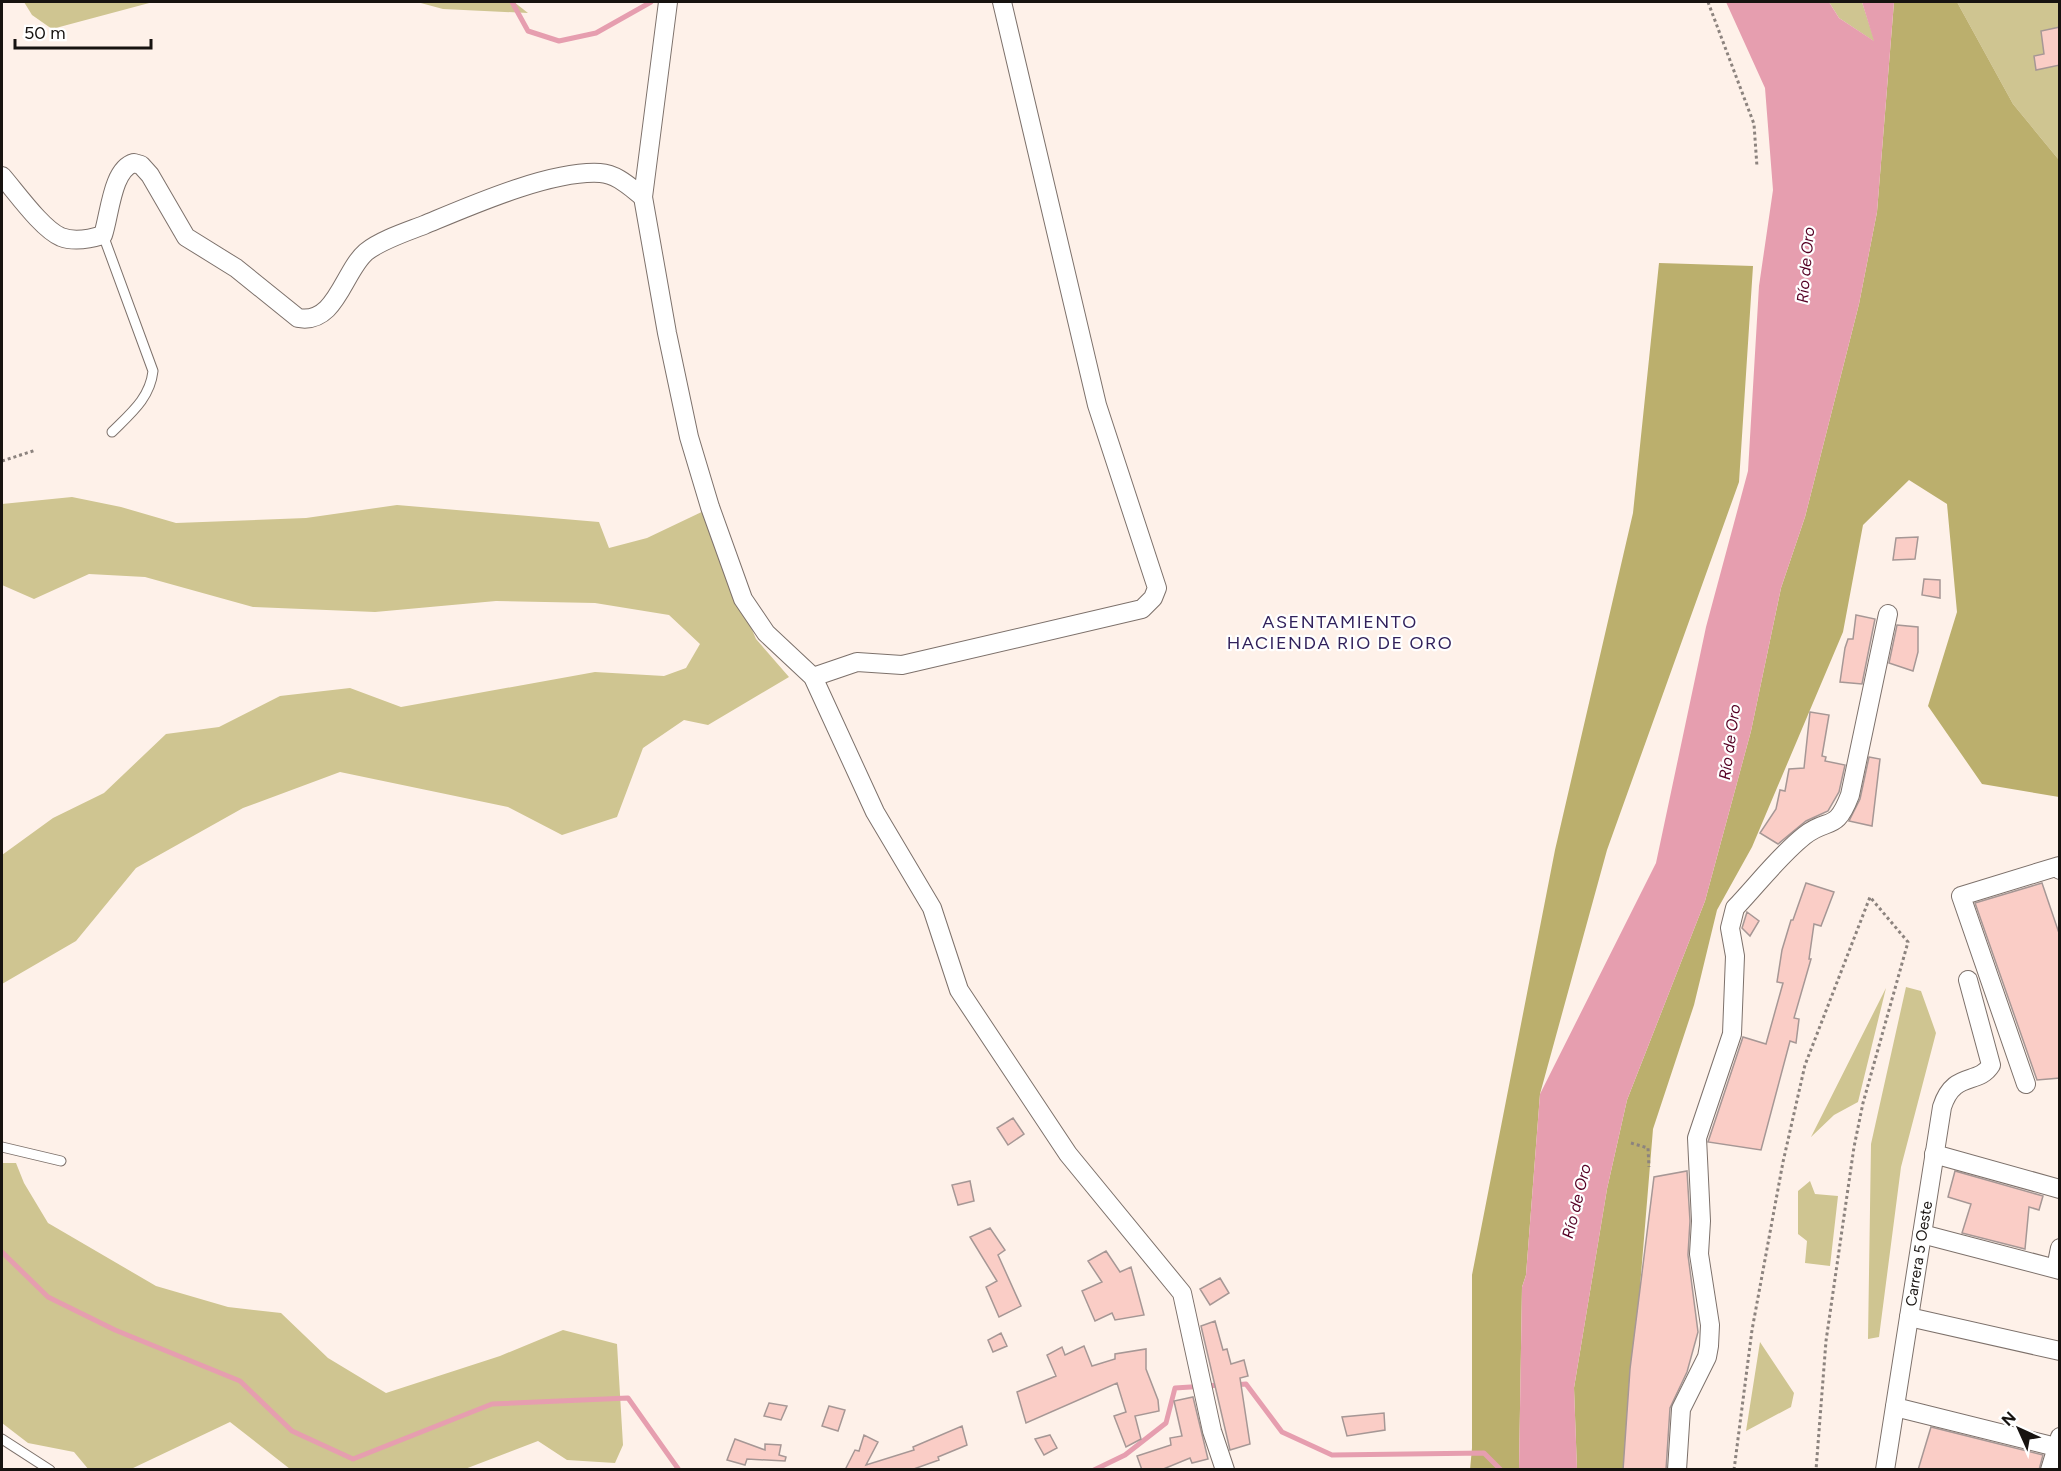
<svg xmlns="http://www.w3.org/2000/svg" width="2061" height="1471" viewBox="0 0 2061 1471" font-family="Figtree,sans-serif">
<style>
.green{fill:#cfc591}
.forest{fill:#bbaf6d}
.water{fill:#e69eaf}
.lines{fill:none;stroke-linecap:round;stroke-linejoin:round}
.stream{stroke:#e69eaf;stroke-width:5}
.building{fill:#facdc6;stroke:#a69795;stroke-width:1.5}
.lane-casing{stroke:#7d716b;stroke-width:11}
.street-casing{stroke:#7d716b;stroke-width:20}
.path{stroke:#8c837e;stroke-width:3;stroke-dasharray:3 3;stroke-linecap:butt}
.lane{stroke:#fff;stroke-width:9}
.street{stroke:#fff;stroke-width:18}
.labels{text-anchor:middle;stroke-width:4.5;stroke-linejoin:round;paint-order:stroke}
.street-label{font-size:15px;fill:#171310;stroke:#fff}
.water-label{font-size:16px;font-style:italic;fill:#550024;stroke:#fff}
.quarter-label{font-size:18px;letter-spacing:1.5px;fill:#31215b;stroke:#fff}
</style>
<rect width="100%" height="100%" fill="#fef1e9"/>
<path class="green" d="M24 2H153L52 29 32 15Z
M417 2H514L528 13 443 9Z
M1829 2H1862L1875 42 1839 18Z
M1957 2H2059V160L2013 104Z
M72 497 121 507 176 523 306 518 397 505 599 522 609 548 647 538 710 508 721 556 756 639 789 677 708 725 684 720 643 748 617 817 562 835 508 807 340 772 243 808 136 868 76 941 2 984V855L53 818 104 793 166 734 219 727 280 696 350 688 401 707 595 672 664 676 686 668 700 644 669 615 595 603 496 601 375 612 253 607 145 577 89 574 34 599 2 585V504Z
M1906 987 1921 991 1936 1033 1901 1167 1879 1337 1868 1339 1871 1144Z
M1886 988 1858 1102 1834 1115 1811 1137Z
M2 1163H16L24 1183 48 1223 156 1286 228 1307 281 1313 328 1358 386 1393 500 1356 563 1330 617 1344 623 1445 615 1463 567 1460 538 1441 465 1469H290L230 1422 131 1469 89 1470 74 1452 28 1443 2 1423Z
M1810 1181 1815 1194 1838 1196 1830 1266 1805 1263 1807 1241 1798 1234V1191Z
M1760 1342 1794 1393 1791 1407 1746 1431Z"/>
<path class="forest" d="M1894 2H1957L2013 104 2059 160V797L1982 784 1928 706 1957 612 1947 504 1909 480 1863 525 1843 632 1752 847 1717 910 1694 1005 1653 1129 1640 1287 1634 1469 1577 1470 1574 1388 1607 1189 1627 1100 1705 901 1751 731 1781 588 1805 517 1859 304 1877 212Z
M1659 263 1753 266 1739 482 1607 850 1540 1094 1526 1275 1522 1287 1519 1469 1470 1470 1472 1448V1275L1555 850 1633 513Z"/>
<path class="water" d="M1726 2H1829L1839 18 1874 41 1862 2H1894L1877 212 1859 304 1805 517 1781 588 1751 731 1705 901 1627 1100 1607 1189 1574 1388 1577 1469H1519L1522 1287 1526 1275 1540 1094 1656 863 1706 627 1748 471 1759 286 1773 190 1765 88Z"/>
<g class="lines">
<path class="stream" d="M512 2 528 31 559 41 596 33 651 2
M2 1252 48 1297 115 1330 240 1381 292 1431 353 1459 492 1404 628 1398 679 1470
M1234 1385 1246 1384 1282 1432 1332 1455 1484 1453 1501 1470
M1094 1470 1125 1455 1166 1423 1175 1388 1222 1385"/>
</g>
<path class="building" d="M2060 27V65L2036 70 2034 56 2044 54 2041 31Z
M1918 537 1915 559 1893 560 1896 538Z
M1924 579 1940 580V598L1922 595Z
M1856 615 1875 619 1862 684 1840 682 1845 648 1848 639H1853Z
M1897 625 1918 627V652L1913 671 1889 663Z
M1810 712 1829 715 1822 756 1826 757 1825 761 1845 765 1839 792 1828 811 1806 821 1778 844 1760 833 1776 809 1780 790 1785 791 1789 769 1804 768Z
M1869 757 1880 759 1872 826 1849 821 1860 799Z
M1806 883 1834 892 1821 926 1814 924 1809 959H1811L1794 1018 1799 1019 1796 1043 1790 1041 1761 1150 1708 1142 1743 1037 1766 1044 1783 983 1777 982 1782 950 1791 920H1793Z
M2042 883 2060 936V1078L2037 1080 1975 903Z
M1747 912 1759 921 1750 936 1742 928Z
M1013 1118 1024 1134 1008 1145 997 1128Z
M1687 1171 1690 1221 1688 1255 1698 1332 1687 1372 1670 1408 1666 1470H1623L1630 1369 1654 1177Z
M1955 1171 2043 1196 2039 1210 2029 1207 2025 1249 1962 1233 1971 1204 1948 1197Z
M970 1181 974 1201 958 1205 952 1185Z
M990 1228 1005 1250 998 1255 1021 1306 999 1317 986 1287 997 1281 970 1237Z
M1106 1251 1120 1272 1131 1267 1144 1315 1115 1320 1112 1313 1095 1321 1082 1291 1102 1282 1088 1261Z
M1220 1278 1229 1293 1210 1305 1200 1289Z
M1215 1321 1223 1350 1227 1349 1231 1364 1244 1360 1248 1376 1240 1378 1250 1444 1230 1450 1201 1326Z
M1001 1333 1007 1346 993 1352 988 1340Z
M1084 1346 1092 1366 1115 1359V1354L1146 1349V1369L1158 1400 1159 1411 1135 1416 1141 1439 1126 1447 1114 1416 1126 1412 1117 1383 1026 1423 1017 1392 1056 1376 1047 1355 1062 1347 1065 1355Z
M1193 1397 1208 1459 1192 1463 1190 1458 1161 1470H1142L1137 1456 1171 1445 1170 1438 1182 1436 1174 1401Z
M769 1403 787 1406 781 1420 764 1416Z
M829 1406 845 1410 838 1431 822 1426Z
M1384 1413 1385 1430 1347 1436 1342 1417Z
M962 1426 967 1445 938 1457 939 1460 911 1470H845L855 1450 859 1451 864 1435 878 1442 866 1465 914 1450 913 1447Z
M1931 1427 2043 1455 2039 1470H1918Z
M1050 1435 1057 1448 1044 1455 1035 1439Z
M735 1439 765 1450V1444L781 1445 779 1455 786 1457 785 1461 747 1459 745 1465 727 1460Z"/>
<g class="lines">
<defs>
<path id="lane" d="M103 235 153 371C150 398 131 413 112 432
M2 1147 61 1161
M2 1439 50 1470"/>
<g id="street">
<path d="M668 2 643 197 667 333 689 437 710 507 743 599 766 633 813 677 875 812 932 908 959 990 1068 1154 1182 1293 1212 1431 1225 1470"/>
<path d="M2 176C16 192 42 229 61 237 74 242 90 239 103 235 110 214 112 169 134 163L141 165 150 175 186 237 236 268 298 318C336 325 343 272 366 252 381 240 406 232 424 225 470 206 551 170 600 173 617 174 630 187 643 197"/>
<path d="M813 677 857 662 902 665 1142 609 1153 598 1157 588 1097 405 1002 2"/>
<path d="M2026 1084 1961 896 2059 866 2060 870"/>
<path d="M1934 1154 2060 1189"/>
<path d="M1922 1234 2060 1270"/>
<path d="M2056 1268 2060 1248"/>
<path d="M1909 1317 2060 1351"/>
<path d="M1895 1407 2056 1447"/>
<path d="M1677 1470 1681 1409 1707 1357 1709 1346 1710 1325 1699 1254 1701 1221 1697 1138 1732 1034 1735 956 1730 928 1735 908C1757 885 1779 856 1804 836 1829 816 1835 834 1850 795L1888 614"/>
<path id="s1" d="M1885 1470 1942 1107C1954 1070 1978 1086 1991 1065L1968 980"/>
<path d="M2050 1470 2060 1437"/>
</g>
</defs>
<use href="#lane" class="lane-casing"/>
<use href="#street" class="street-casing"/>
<path class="path" d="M1708 2 1754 124 1757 167
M2 461 36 450
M1631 1143 1648 1148 1649 1167
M1734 1470 1752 1330 1783 1162 1805 1065 1870 897 1908 942 1863 1103 1854 1147 1826 1341 1816 1470"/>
<use href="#lane" class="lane"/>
<use href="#street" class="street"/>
</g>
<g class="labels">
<g class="street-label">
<text dy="5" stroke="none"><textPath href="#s1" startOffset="219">Carrera 5 Oeste</textPath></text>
</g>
<g class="water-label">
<text transform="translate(1805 265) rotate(-85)" y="6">Río de Oro</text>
<text transform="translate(1729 742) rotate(-82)" y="6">Río de Oro</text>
<text transform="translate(1576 1201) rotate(-76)" y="6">Río de Oro</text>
</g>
<g class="quarter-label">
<text x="1340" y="628">ASENTAMIENTO<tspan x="1340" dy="21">HACIENDA RIO DE ORO</tspan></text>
</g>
</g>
<rect width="2061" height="1471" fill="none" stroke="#171310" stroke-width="6"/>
<g transform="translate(2019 1429) rotate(315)" stroke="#ffffff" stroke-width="4.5" paint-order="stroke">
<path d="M0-4.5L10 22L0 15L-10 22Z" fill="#171310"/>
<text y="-9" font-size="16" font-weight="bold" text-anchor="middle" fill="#171310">N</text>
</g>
<path d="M15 39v9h136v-9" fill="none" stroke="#171310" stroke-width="3"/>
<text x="24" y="39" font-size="18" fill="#171310" stroke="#ffffff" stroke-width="4.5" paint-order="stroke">50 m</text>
</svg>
